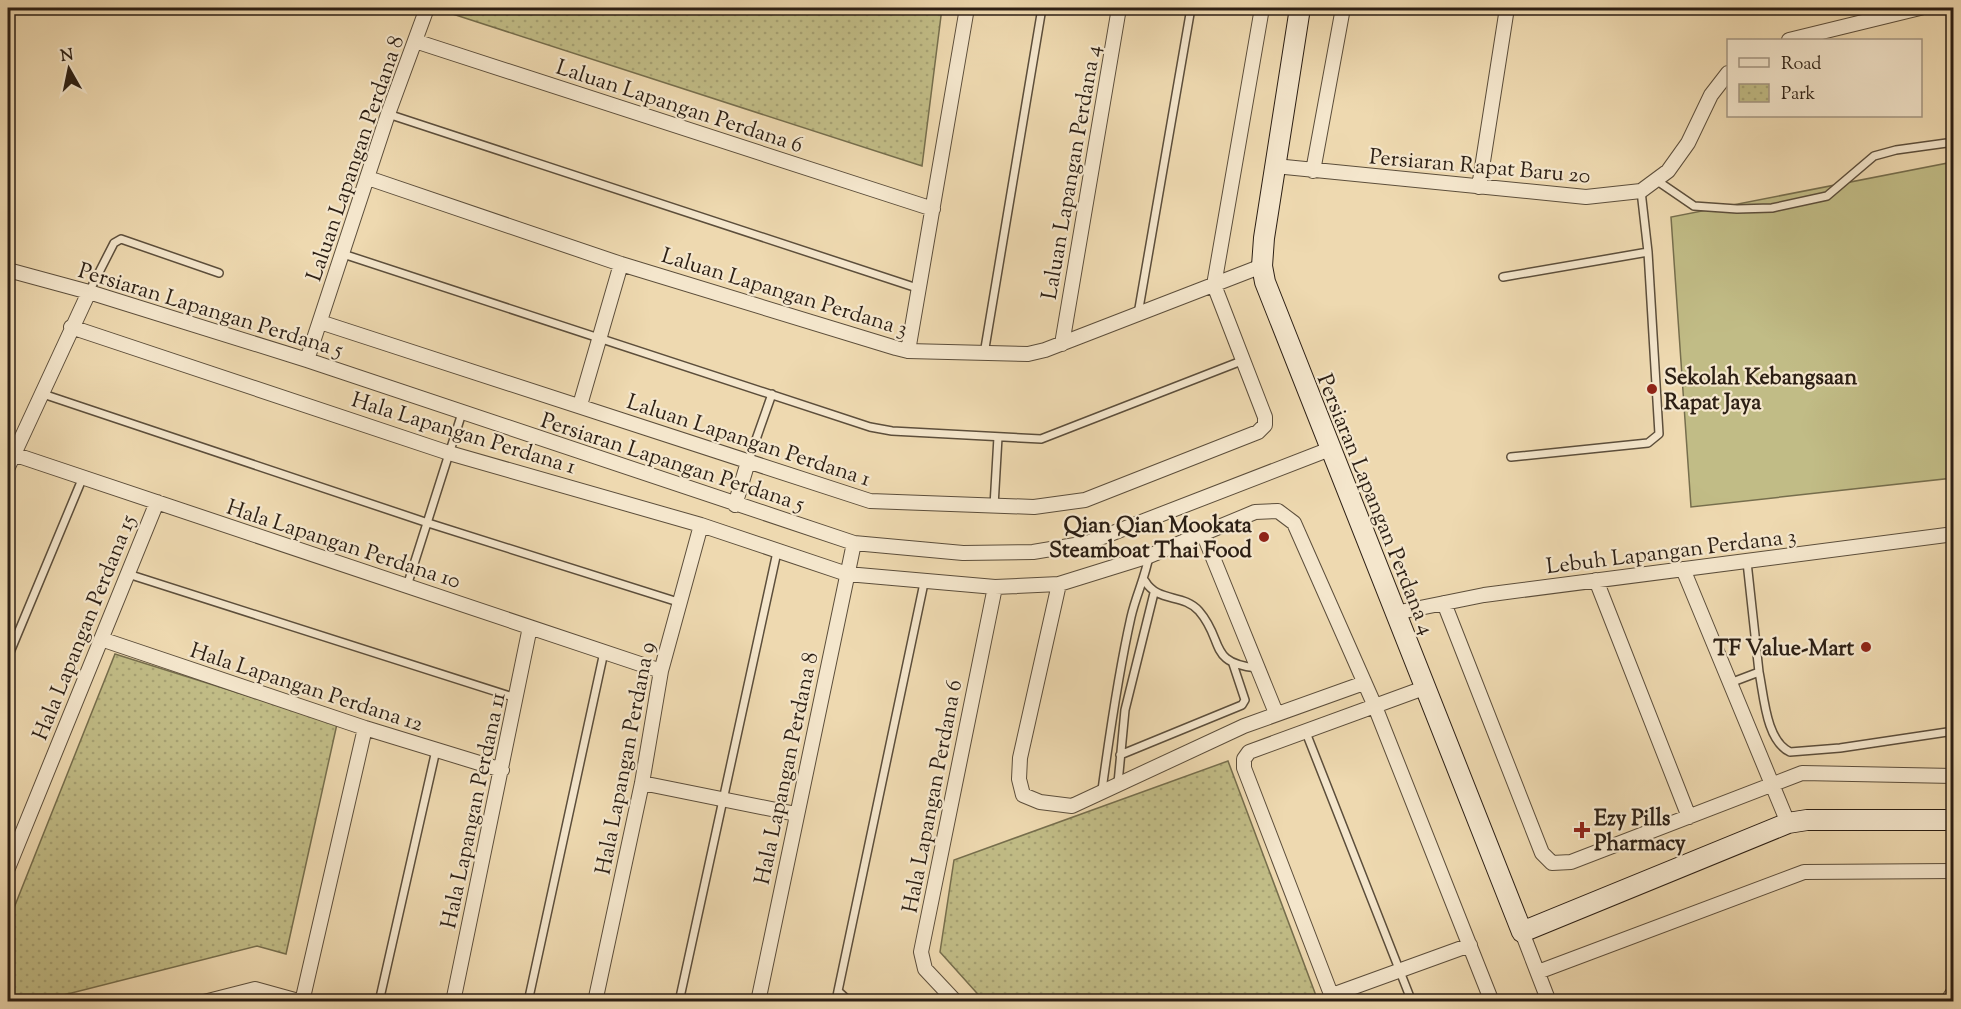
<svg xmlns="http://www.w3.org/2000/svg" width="1961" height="1009" viewBox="0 0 1961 1009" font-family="'Sorts Mill Goudy',serif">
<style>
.green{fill:#c1bc86;stroke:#766e4d;stroke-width:1.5}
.park{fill:url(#park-dots);stroke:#766e4d;stroke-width:1.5}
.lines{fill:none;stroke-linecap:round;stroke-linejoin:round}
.lane-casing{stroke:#5c4e3b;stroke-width:10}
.street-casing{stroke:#5c4e3b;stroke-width:16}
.secondary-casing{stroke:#2c1f14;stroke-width:22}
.lane{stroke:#f4e6cc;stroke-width:7}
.street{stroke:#f4e6cc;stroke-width:14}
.secondary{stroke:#f4e6cc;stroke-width:20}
.poi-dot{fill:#8f2418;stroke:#f4e6cc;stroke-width:2}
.labels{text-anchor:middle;stroke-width:4.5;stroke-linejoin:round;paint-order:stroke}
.street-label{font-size:22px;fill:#2c1f14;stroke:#f4e6cc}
.poi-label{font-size:22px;font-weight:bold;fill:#2c1f14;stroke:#f4e6cc;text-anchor:start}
</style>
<defs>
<pattern id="park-dots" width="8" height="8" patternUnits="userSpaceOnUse" patternTransform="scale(1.5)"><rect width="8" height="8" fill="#c1bc86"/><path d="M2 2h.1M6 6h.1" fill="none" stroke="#a6a173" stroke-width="1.8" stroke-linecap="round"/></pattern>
</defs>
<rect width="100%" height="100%" fill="#eed9b0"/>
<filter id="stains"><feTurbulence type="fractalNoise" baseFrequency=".00333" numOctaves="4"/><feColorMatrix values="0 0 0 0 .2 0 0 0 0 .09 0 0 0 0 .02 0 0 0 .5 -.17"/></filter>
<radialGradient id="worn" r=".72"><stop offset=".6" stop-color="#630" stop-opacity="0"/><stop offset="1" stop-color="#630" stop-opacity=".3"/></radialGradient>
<path class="green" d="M1953 162V478L1691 507 1671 217Z"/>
<path class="park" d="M442 8H942L922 166 440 10Z
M115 654 337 724 286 954 257 946 40 1001H8V923Z
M1228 761 1318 1001H984L940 952 954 860Z"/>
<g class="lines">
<defs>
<path id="lane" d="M388 114 917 288
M1656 180 1694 206 1737 209 1772 208 1827 196 1874 156 1896 150 1954 142
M343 254 870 427 892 431 1041 439 1244 360
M1503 277 1648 252
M89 292 114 243 121 239 219 273
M1138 314 1191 8
M984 354 1042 8
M40 393 425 522 678 602
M1511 457 1648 443 1659 434 1648 252 1641 191
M748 462 772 394
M994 506 998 437
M128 574 516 698
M1145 581C1158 603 1183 593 1199 611 1225 641 1207 663 1257 668
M407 586 462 413
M8 657 83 477
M1759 672C1764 696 1766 741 1790 752L1840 748 1954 731
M1730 683 1759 672 1747 562
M1305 730 1412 1002
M1120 755 1242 705 1245 700 1233 664
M1118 783 1125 710 1154 593
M1102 790C1110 731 1118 675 1131 617 1136 595 1145 578 1149 556
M379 1002 436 750
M528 1002 604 652
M679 1002 777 552
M836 1002 838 991
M850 1002 838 991 924 583"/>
<path id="street" d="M1789 40 1920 8
M415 41 933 209
M1275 166 1586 197 1641 191 1668 171 1688 143 1711 95 1728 73
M1313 171 1343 8
M368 178 621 264 896 348 908 351 1028 354 1045 350 1262 266
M1479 187 1507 8
M8 270 89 292 307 360 854 543 963 553 1033 552 1087 543 1330 449
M320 322 870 501 1034 507 1085 500 1258 432 1265 425V417L1214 285 1262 8
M71 327 449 453 701 525 847 574 995 587 1059 584 1149 556 1255 512 1278 511 1294 523 1374 704 1492 1002
M1062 344 1119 8
M908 351 967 8
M307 360 388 114 427 8
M580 405 621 264
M13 454 661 671
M8 467 89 292
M735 505 748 462
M1203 533 1276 713
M1683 569 1788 823
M1596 580 1689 817
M1059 584 1020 758 1019 779 1023 795 1040 802 1072 806 1244 726 1364 683
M1444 603 1542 853 1552 863 1571 862 1802 773 1954 776
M1395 613 1484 595 1954 534
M101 639 365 728 502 770
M642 783 796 814
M8 868 157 502
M1522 932 1549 1002
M1538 972 1804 872 1954 871
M1332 995 1470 945
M204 1002 255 989 302 1002 365 728
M453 1002 530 627
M595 1002 642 783 661 671 701 525
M758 1002 854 543
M956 1002 925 969 921 952 995 587
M1334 1002 1244 768V759L1249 752 1424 688
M1947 1002 1954 991"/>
<path id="secondary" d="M1300 8 1264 238 1262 266 1265 282 1522 932 1788 823 1807 820H1954"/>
</defs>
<use href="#lane" class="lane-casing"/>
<use href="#street" class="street-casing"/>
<use href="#secondary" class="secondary-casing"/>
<use href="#lane" class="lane"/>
<use href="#street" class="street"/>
<use href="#secondary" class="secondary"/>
</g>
<g class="poi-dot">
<circle cx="1652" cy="389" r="6"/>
<circle cx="1264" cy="537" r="6"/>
<circle cx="1866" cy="647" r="6"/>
<path d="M1579 821h6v6h6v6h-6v6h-6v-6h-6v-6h6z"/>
</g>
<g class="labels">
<g class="street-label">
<text transform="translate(680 105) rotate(18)" y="8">Laluan Lapangan Perdana 6</text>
<text transform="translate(354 158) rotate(-71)" y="8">Laluan Lapangan Perdana 8</text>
<text transform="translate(1480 165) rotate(5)" y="8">Persiaran Rapat Baru 20</text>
<text transform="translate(1070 172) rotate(-80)" y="8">Laluan Lapangan Perdana 4</text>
<text transform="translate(785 291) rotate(17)" y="8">Laluan Lapangan Perdana 3</text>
<text transform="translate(211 309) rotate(17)" y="8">Persiaran Lapangan Perdana 5</text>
<text transform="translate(464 432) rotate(17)" y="8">Hala Lapangan Perdana 1</text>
<text transform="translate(749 439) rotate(18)" y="8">Laluan Lapangan Perdana 1</text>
<text transform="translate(673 461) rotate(18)" y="8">Persiaran Lapangan Perdana 5</text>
<text transform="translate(1377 504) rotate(68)" y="8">Persiaran Lapangan Perdana 4</text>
<text transform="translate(344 543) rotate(18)" y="8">Hala Lapangan Perdana 10</text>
<text transform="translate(1671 550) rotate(-7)" y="8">Lebuh Lapangan Perdana 3</text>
<text transform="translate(83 627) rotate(-68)" y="8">Hala Lapangan Perdana 15</text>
<text transform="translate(307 686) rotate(18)" y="8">Hala Lapangan Perdana 12</text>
<text transform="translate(624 758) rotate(-79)" y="8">Hala Lapangan Perdana 9</text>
<text transform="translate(785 768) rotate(-78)" y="8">Hala Lapangan Perdana 8</text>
<text transform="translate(931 796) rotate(-79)" y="8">Hala Lapangan Perdana 6</text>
<text transform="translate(472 810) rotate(-78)" y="8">Hala Lapangan Perdana 11</text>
</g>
<g class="poi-label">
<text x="1664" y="384">Sekolah Kebangsaan<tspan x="1664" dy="25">Rapat Jaya</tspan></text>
<text x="1252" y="532" text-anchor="end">Qian Qian Mookata<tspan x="1252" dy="25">Steamboat Thai Food</tspan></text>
<text x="1854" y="655" text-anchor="end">TF Value-Mart</text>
<text x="1594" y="825">Ezy Pills<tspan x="1594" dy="25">Pharmacy</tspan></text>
</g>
</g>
<rect width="1961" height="1009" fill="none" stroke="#eed9b0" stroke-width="30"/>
<rect x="9" y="9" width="1943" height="991" fill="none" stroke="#2c1f14" stroke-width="3"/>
<rect x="15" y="15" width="1931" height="979" fill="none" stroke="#2c1f14" stroke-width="1.5"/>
<rect x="1727" y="39" width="195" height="78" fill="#f4e6cc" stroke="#a49682" stroke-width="1.5"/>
<rect x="1739" y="58" width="30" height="9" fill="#f4e6cc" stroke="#a49682" stroke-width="1.5"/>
<text x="1781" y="69" font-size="18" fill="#2c1f14">Road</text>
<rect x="1739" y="84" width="30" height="18" fill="url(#park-dots)" stroke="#a49682" stroke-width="1.5"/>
<text x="1781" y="99" font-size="18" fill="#2c1f14">Park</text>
<g transform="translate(69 69) rotate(351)" stroke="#f4e6cc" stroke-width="4.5" paint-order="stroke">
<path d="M0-4.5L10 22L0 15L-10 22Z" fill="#2c1f14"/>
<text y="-9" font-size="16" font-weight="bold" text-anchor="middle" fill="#2c1f14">N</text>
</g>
<rect width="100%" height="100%" filter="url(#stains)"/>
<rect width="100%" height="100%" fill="url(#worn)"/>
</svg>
